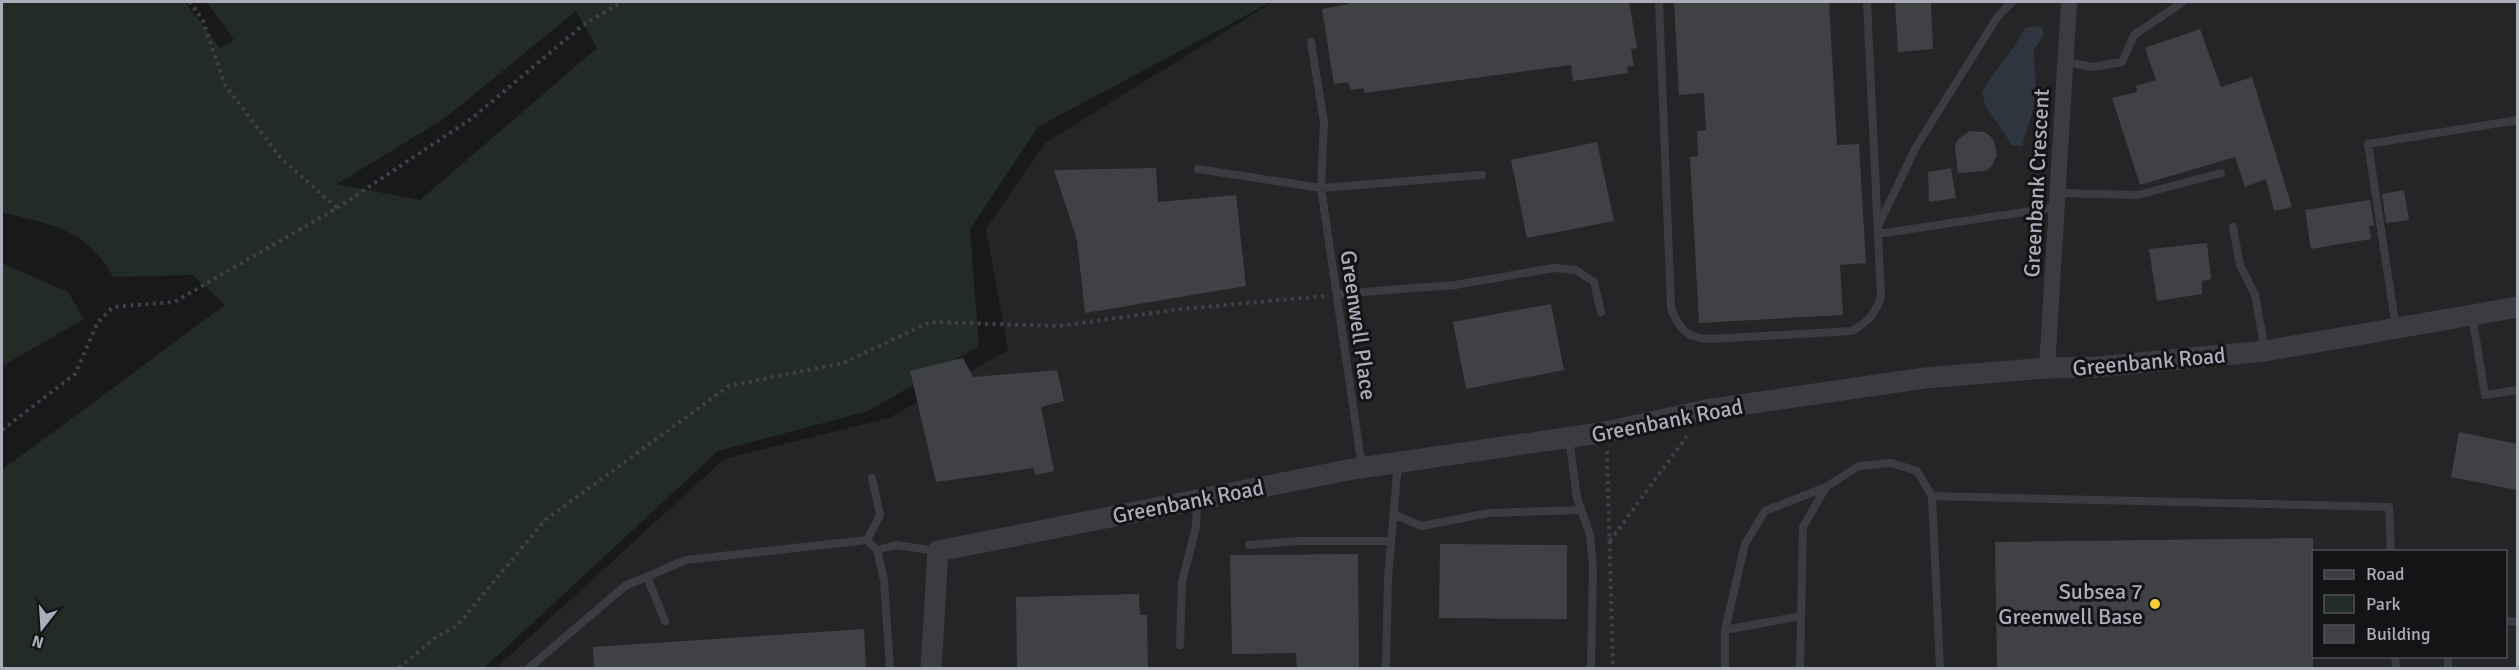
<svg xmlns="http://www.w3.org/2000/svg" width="2519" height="670" viewBox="0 0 2519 670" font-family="Signika,sans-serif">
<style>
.built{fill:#252528;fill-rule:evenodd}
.green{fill:#222b25;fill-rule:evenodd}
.water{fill:#2e353f}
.building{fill:#404145}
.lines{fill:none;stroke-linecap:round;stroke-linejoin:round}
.path{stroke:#3f4147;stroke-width:4;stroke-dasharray:3 4.5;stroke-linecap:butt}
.service{stroke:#3b3c42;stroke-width:8}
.minor{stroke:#3b3c42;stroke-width:16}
.tertiary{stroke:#3b3c42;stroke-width:21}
.poi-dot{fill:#f4ce37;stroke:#141416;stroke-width:2}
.labels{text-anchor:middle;stroke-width:6;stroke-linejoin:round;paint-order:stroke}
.street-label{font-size:22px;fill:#abadbb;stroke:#141416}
.poi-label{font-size:22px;fill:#abadbb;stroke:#141416;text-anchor:end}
</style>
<rect width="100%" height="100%" fill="#19191b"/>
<path class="built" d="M1273 2H2517V668H496L724 459 889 418 1008 350 986 229 1045 143ZM2314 552H2506V656H2314Z"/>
<path class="green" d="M2 2H185L220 48 234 40 207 2H1271L1038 127 970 229 979 346 869 411 718 451 484 668H2V470L225 305 193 275 113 277C86 228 51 225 2 212ZM576 11 597 48 420 200 337 184 445 118Z
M2 263 68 292 84 319 2 366Z"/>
<path class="water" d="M2034 26 2042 28 2044 35 2034 49 2036 100 2022 146 2012 145 1985 105 1982 92C1995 69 2013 51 2025 28Z"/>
<path class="building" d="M1348 2H1629L1637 48 1631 49 1634 66 1627 67 1628 73 1573 81 1571 65 1364 93V88L1351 90 1348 82 1334 84 1322 9 1349 4Z
M1674 2H1829L1837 145 1859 144 1866 263 1840 265 1843 315 1699 323 1690 157 1698 156 1697 131 1706 130 1704 93 1679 95Z
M1895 2H1931L1933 49 1898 52Z
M2200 29 2221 87 2252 77 2292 207 2274 211 2266 179 2245 187 2235 157 2140 185 2112 98 2137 92 2136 86 2156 80 2145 48Z
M1970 131 1984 132 1990 136 1994 141 1997 155 1991 167 1985 171 1958 173 1955 146 1958 139Z
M1597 142 1614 221 1527 238 1511 160Z
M1156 168 1158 202 1236 195 1246 286 1085 313 1077 240 1054 170Z
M1951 168 1956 198 1929 202 1928 172Z
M2404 190 2409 220 2386 223 2382 194Z
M2370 200 2374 225 2369 226 2371 239 2311 249 2305 210Z
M2207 243 2211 279 2202 281V294L2157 301 2149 249Z
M1551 304 1564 370 1466 389 1453 322Z
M963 358 973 377 1057 370 1064 401 1041 407 1054 471 1036 475 1033 468 936 482 910 371Z
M2459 432 2517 444V490L2451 477Z
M2313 538V669H1997L1995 542Z
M1440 544 1567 545V619L1439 618Z
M1358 554 1359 669H1297L1296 653 1232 654 1230 555Z
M1139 594 1140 615H1147L1148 669H1017L1016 597Z
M864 629 866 669H594L593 647Z"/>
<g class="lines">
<path class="path" d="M337 208 471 119 583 25 622 2
M2 430 75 374 98 322 113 307 174 302 337 208 280 157 225 85 203 21 190 2
M1607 451 1613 668
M1610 541 1687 436
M399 668 436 637 457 626 545 520 729 386 843 363 930 322 1059 326 1181 309 1324 296"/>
<path class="service" d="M1659 2 1671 308C1679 329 1687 338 1709 339L1852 331C1868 322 1875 314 1881 297L1867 2
M1311 42 1324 122 1321 188 1362 467
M2066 62 2092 67 2122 62 2134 35 2183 2
M1198 169 1321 188 1482 175
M2058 193 2138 195 2221 173
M1878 226 1916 147 1998 16 2012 2
M2233 227 2240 265 2255 295 2265 350
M1878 234 2057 207
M1337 294 1455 285 1554 268 1576 270 1594 282 1601 312
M2472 315 2485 395 2518 390
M2396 328 2368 144 2518 120
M1569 438 1577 498 1590 535 1593 568 1591 668
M1932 496 2389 507 2391 552
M1395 515 1422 526 1489 513 1581 510
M867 540 880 515 872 478
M1249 545 1300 541H1391
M877 550 896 545 937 551
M647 577 665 621
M2506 621 2518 622
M1725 630 1801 616
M1180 645 1182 582 1196 527 1197 500
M2395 656 2396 668
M529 668 625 586 686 560 867 540 877 550 884 580 890 668
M1386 668 1388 578 1398 463
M1725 668V630L1745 544 1765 511 1826 487
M1800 668 1803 527 1826 487 1859 466 1891 463 1917 471 1932 496 1940 668
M2448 668V656"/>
<path class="minor" d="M2047 368 2069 2"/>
<path class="tertiary" d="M931 668 938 551 1353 469 1606 432 1706 410 1925 378 2047 368 2096 367 2265 351 2518 307"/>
</g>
<circle class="poi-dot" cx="2155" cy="604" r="6"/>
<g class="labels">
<g class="street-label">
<text transform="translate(2036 183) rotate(-87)" y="8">Greenbank Crescent</text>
<text transform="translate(1359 325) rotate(82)" y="8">Greenwell Place</text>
<text transform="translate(2149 361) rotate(-5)" y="8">Greenbank Road</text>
<text transform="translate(1667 420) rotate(-11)" y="8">Greenbank Road</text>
<text transform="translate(1188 501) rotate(-11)" y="8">Greenbank Road</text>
</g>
<g class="poi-label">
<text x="2143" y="599">Subsea 7<tspan x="2143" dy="25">Greenwell Base</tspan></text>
</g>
</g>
<rect width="2519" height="670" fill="none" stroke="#abadbb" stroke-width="6"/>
<rect x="2312" y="550" width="195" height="108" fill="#141416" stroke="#505158" stroke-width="1.5"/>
<rect x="2324" y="570" width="30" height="9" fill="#3b3c42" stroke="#505158" stroke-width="1.5"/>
<text x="2366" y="580" font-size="18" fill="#abadbb">Road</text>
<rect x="2324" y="595" width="30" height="18" fill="#222b25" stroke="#505158" stroke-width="1.5"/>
<text x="2366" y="610" font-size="18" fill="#abadbb">Park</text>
<rect x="2324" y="625" width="30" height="18" fill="#404145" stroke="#505158" stroke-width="1.5"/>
<text x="2366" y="640" font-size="18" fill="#abadbb">Building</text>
<g transform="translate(42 628) rotate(197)" stroke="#141416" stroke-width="4.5" paint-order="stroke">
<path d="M0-4.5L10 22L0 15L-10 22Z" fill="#abadbb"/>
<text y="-9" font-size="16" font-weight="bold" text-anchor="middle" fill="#abadbb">N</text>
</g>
</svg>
